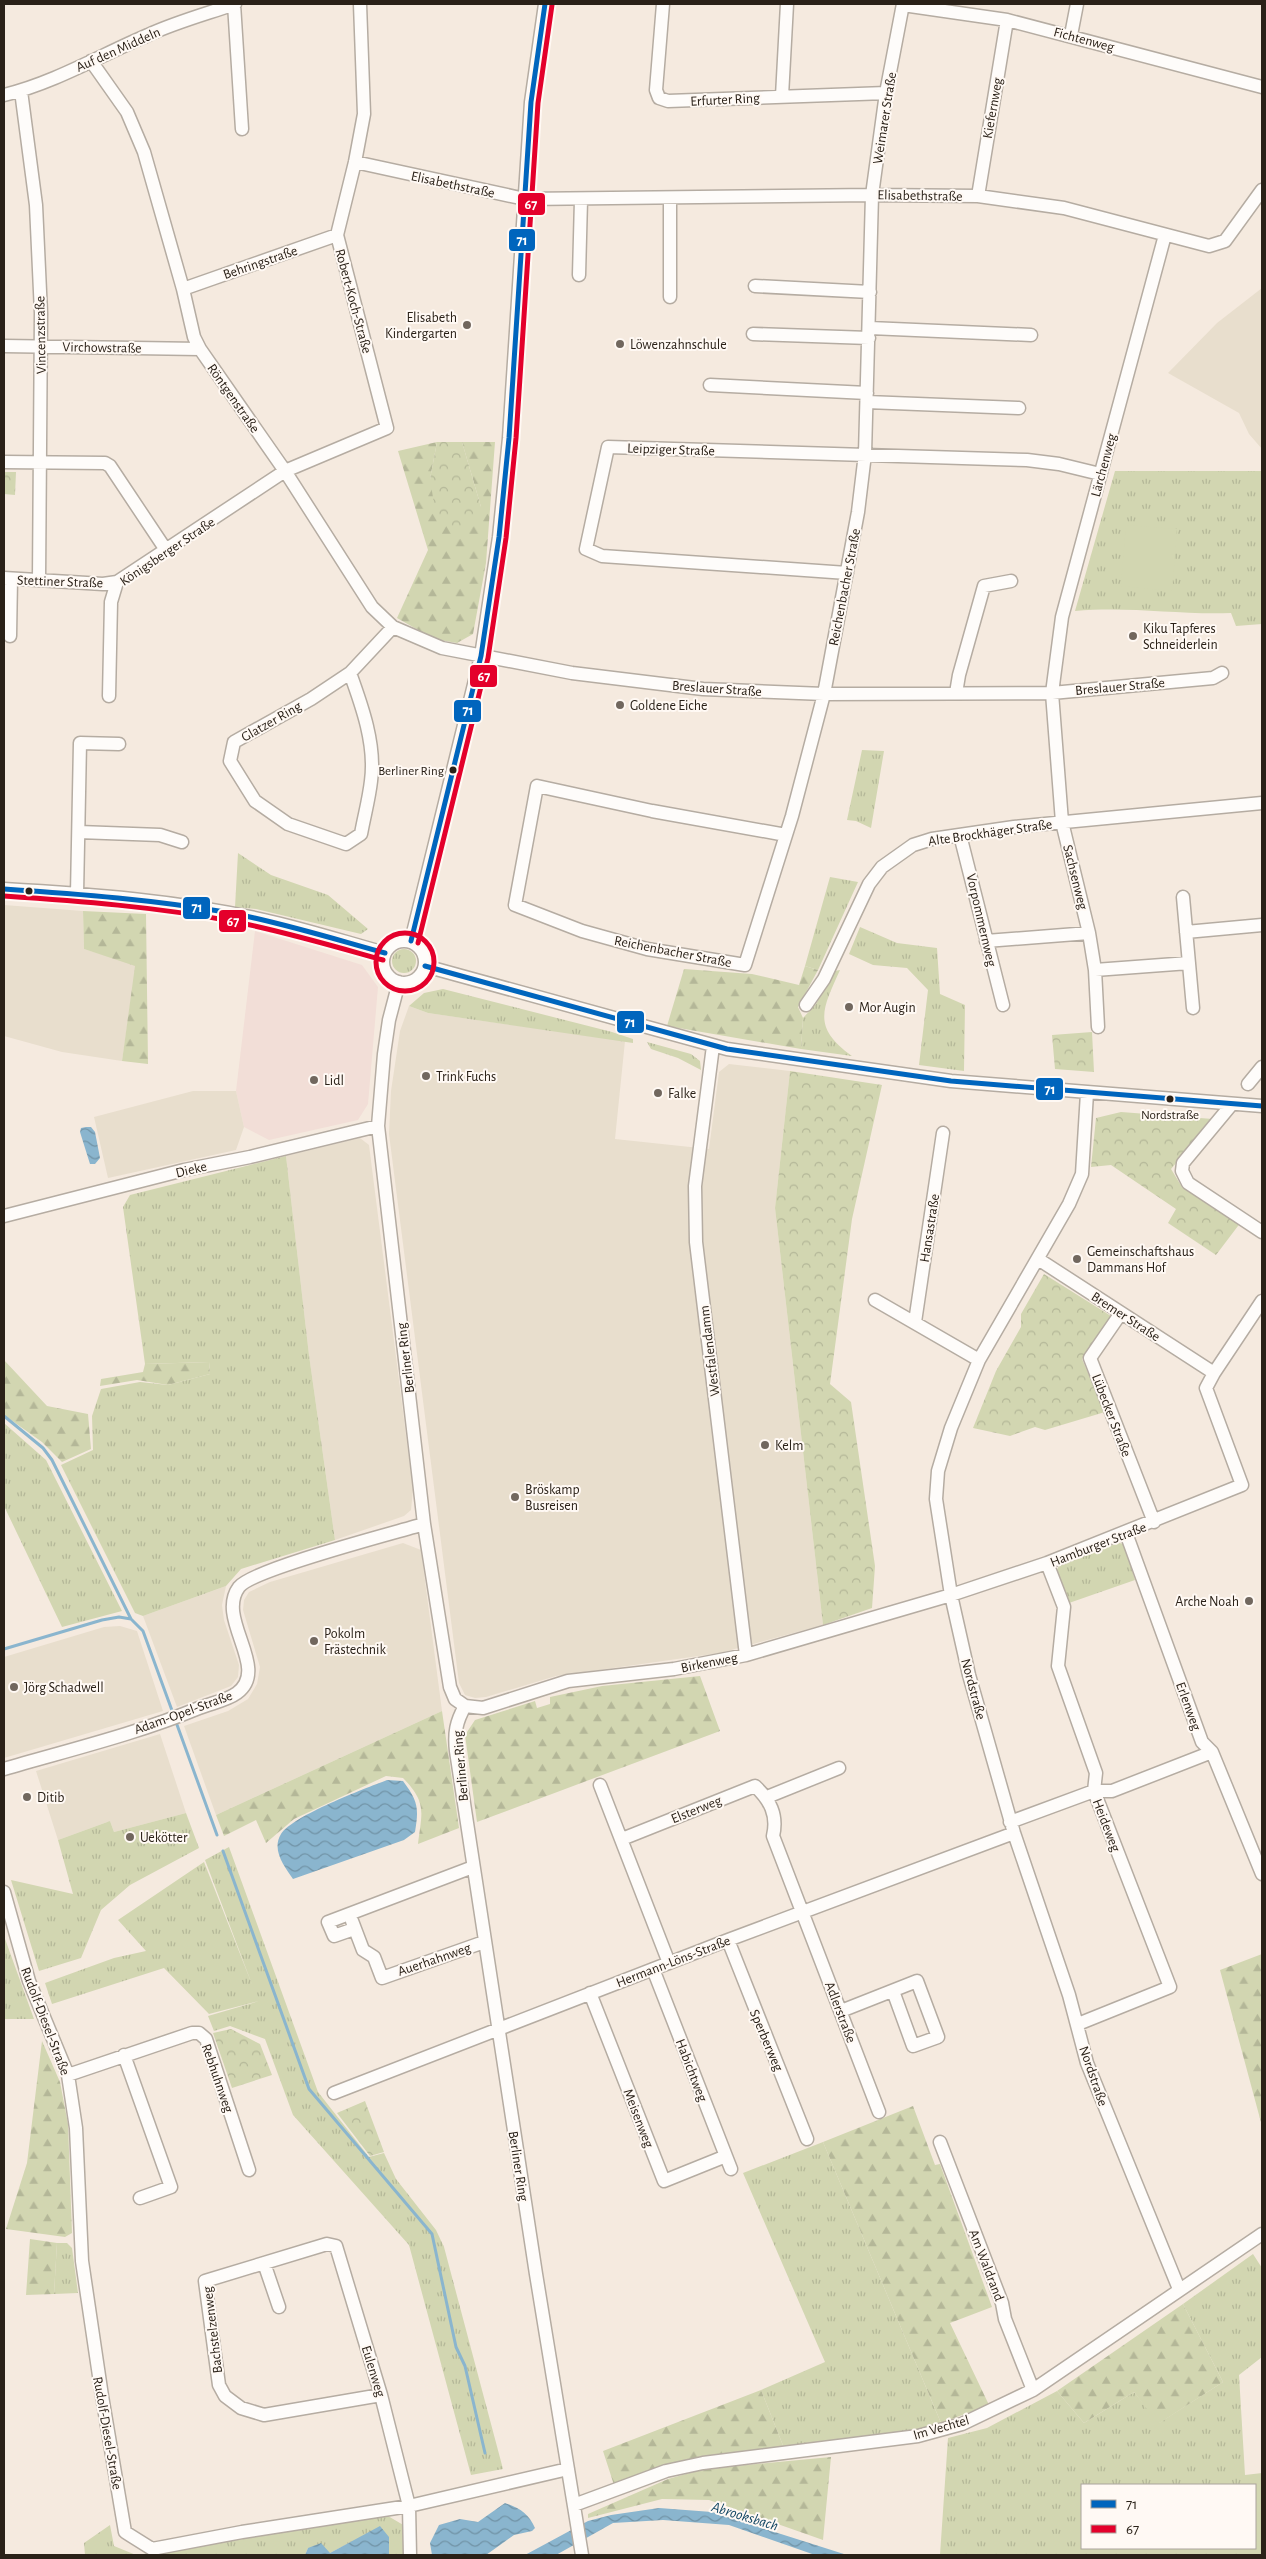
<svg xmlns="http://www.w3.org/2000/svg" width="1266" height="2559" viewBox="0 0 1266 2559" font-family="'Alegreya Sans',sans-serif">
<style>
.commercial{fill:#f2ded7}
.industrial{fill:#e8decd}
.grass{fill:url(#grass-tufts);fill-rule:evenodd}
.forest{fill:url(#forest-firs)}
.park{fill:url(#park-crowns)}
.pitch{fill:#d2d6b1}
.water{fill:url(#water-waves)}
.lines{fill:none;stroke-linecap:round;stroke-linejoin:round}
.stream{stroke:#8ab5ce;stroke-width:3}
.minor-casing{stroke:#b5aca2;stroke-width:15}
.minor{stroke:#fefcfa;stroke-width:12}
.bus-1-casing{stroke:#fff9f4;stroke-width:9}
.bus-2-casing{stroke:#fff9f4;stroke-width:9}
.bus-1{stroke:#0065bd;stroke-width:5}
.bus-2{stroke:#e4002b;stroke-width:5}
.poi-dot{fill:#71675e;stroke:#fff9f4;stroke-width:2}
.bus-dot{fill:#2a2118;stroke:#fff9f4;stroke-width:2}
.labels{text-anchor:middle;stroke-width:4;stroke-linejoin:round;paint-order:stroke}
.bus-label{font-size:13px;fill:#2a2118;stroke:#fff9f4;text-anchor:end}
.street-label{font-size:14px;fill:#2a2118;stroke:#fff9f4}
.poi-label{font-size:14px;fill:#2a2118;stroke:#fff9f4;text-anchor:start}
.water-label{font-size:15px;font-style:italic;fill:#124663;stroke:#fff9f4}
.line-badge{stroke:#fff9f4;stroke-width:2}
.badge-label{font-size:14px;text-anchor:middle;font-weight:bold;fill:#fff}
</style>
<defs>
<pattern id="grass-tufts" width="24" height="20" patternUnits="userSpaceOnUse" patternTransform="scale(1.25)"><rect width="24" height="20" fill="#d2d6b1"/><path d="M3 7l-1-3M5 7V3M7 7l1-3M15 17l-1-3M17 17v-4M19 17l1-3" fill="none" stroke="#b4b798"/></pattern>
<pattern id="forest-firs" width="22" height="20" patternUnits="userSpaceOnUse" patternTransform="scale(1.25)"><rect width="22" height="20" fill="#d2d6b1"/><path d="M5 1l3.5 6h-7zM16 11l3.5 6h-7z" fill="#b4b798"/></pattern>
<pattern id="park-crowns" width="20" height="18" patternUnits="userSpaceOnUse" patternTransform="scale(1.25)"><rect width="20" height="18" fill="#d2d6b1"/><path d="M2 6a3 3 0 1 1 6 0M12 15a3 3 0 1 1 6 0" fill="none" stroke="#b4b798"/></pattern>
<pattern id="water-waves" width="16" height="10" patternUnits="userSpaceOnUse" patternTransform="scale(1.25)"><rect width="16" height="10" fill="#8ab5ce"/><path d="M0 5q4-4 8 0t8 0" fill="none" stroke="#7193a6"/></pattern>
</defs>
<rect width="100%" height="100%" fill="#f5eadf"/>
<path class="commercial" d="M255 931 362 965 378 987 368 1104 358 1120 269 1140 244 1127 236 1091Z"/>
<path class="industrial" d="M1262 288V449L1249 434 1239 413 1168 373 1217 323Z
M4 905 83 911 84 949 136 965 122 1061 62 1052 4 1036Z
M409 1006 428 1013 625 1041 615 1139 709 1149 719 1072 729 1064 790 1071 775 1208 823 1625 720 1653 556 1676 486 1697 475 1698 465 1695 459 1683 389 1134 391 1091 400 1031Z
M193 1091H236L244 1127 236 1150 108 1178 94 1117Z
M360 1138 369 1145 413 1490 411 1510 404 1516 335 1540 309 1355 286 1156Z
M403 1543 421 1550 442 1711 216 1815 184 1726 228 1711 248 1699 257 1684 260 1667 243 1610 244 1600 249 1592 270 1582Z
M226 1586 222 1605 224 1620 239 1665 238 1677 231 1686 177 1707 143 1616Z
M120 1626 137 1631 163 1711 4 1758V1657L104 1627Z
M160 1734 186 1813 114 1832 110 1821 58 1840 36 1771Z"/>
<path class="grass" d="M1115 471H1262V624L1236 626 1231 613C1179 615 1128 606 1075 611Z
M862 750 884 751 871 828 856 821 847 820Z
M238 853 271 875 328 895 368 929 361 934 256 909 235 907Z
M830 877 858 882 818 970 805 966Z
M860 927 897 943 937 948 940 994 965 1005 964 1071 919 1065 928 990 907 968 873 965 849 954Z
M392 961a12 12 0 1 1 24 0a12 12 0 1 1-24 0Z
M840 970C822 1010 812 1027 852 1056L801 1049 803 1018 816 1004 835 971Z
M443 989 612 1032 633 1039V1043L428 1013 409 1006 424 993Z
M647 1042 691 1054 700 1061 701 1070 678 1058 651 1049Z
M286 1156 309 1355 335 1540 241 1569 226 1586 143 1616 135 1613 61 1465 93 1450 92 1416 101 1389 140 1382 168 1385 210 1374 209 1362 145 1364 123 1207 130 1195Z
M4 1423 46 1460 122 1611 62 1627 4 1506Z
M1114 1542 1124 1544 1135 1580 1069 1603 1057 1570 1061 1561Z
M186 1813 199 1848 130 1885 101 1910 81 1958 39 1971 11 1880 73 1894 58 1840 110 1821 114 1832Z
M229 1847 318 2092 369 2157 384 2153 396 2179 436 2230 444 2247 503 2469 471 2475 409 2245 293 2115 265 2039 230 2026 214 2031 208 2016 259 2001 209 2014 164 1968 52 2004 45 1983 114 1958 146 1951 118 1920 204 1862 253 1987 205 1860Z
M4 1936 34 2019H4Z
M823 2142 941 2423 919 2429 784 2448 761 2390 825 2362 743 2173Z
M57 2243H67L72 2248 78 2293 54 2294Z
M1253 2254 1262 2268V2357L1239 2375 1245 2475 1262 2473V2555H940L948 2438 987 2428 1057 2391 1084 2423 1134 2392 1159 2423 1223 2382 1183 2304ZM1082 2485H1255V2548H1082Z
M388 2516 405 2526 404 2555H389V2537L353 2541 330 2553 308 2548 305 2555H137Z
M110 2525 114 2546 136 2555H85L84 2543Z"/>
<path class="forest" d="M437 442 430 479 481 507 462 442H495L486 563 473 634 457 643 434 639 397 618 428 550 398 451Z
M83 911 146 914 148 1064 122 1061 135 966 84 949Z
M805 966 818 970 798 1007 803 1018 801 1049 667 1026 684 969 752 974 799 985Z
M4 1360 47 1406 88 1414 91 1449 62 1462 42 1442 4 1415Z
M209 1362 210 1374 168 1385 137 1380 100 1386 101 1379 143 1372 145 1364Z
M700 1676 720 1731 477 1822 465 1735 475 1720 535 1701 537 1708 550 1704V1697L602 1686Z
M442 1711 459 1828 418 1844C422 1811 427 1803 403 1778L386 1776 294 1819 266 1843 256 1820 224 1836 216 1815Z
M1262 1954V2126L1220 1970Z
M42 2041 60 2082 68 2124 72 2233 65 2237 6 2229 27 2163Z
M913 2106 935 2165 940 2164 992 2307 950 2323 989 2405 941 2423 823 2142Z
M30 2239 57 2243 54 2294 26 2295Z
M1183 2304 1223 2382 1158 2424 1134 2392 1084 2423 1057 2391Z
M761 2390 784 2448 702 2456 663 2467 614 2485 603 2451Z
M831 2457 823 2540 709 2500 662 2499 588 2518V2514L668 2479 704 2469Z"/>
<path class="park" d="M437 442H462L481 507 463 529 437 522 430 479Z
M4 472H16L15 495 4 494Z
M1092 1032 1094 1072 1055 1069 1052 1035Z
M790 1071 882 1085 852 1219 830 1384 851 1402 875 1566 872 1608 823 1625 775 1208Z
M1121 1112 1213 1119 1171 1169 1182 1187 1241 1222 1216 1255 1168 1223 1176 1209 1111 1165 1091 1167 1096 1118Z
M1044 1274 1111 1316 1082 1359 1105 1412 1045 1430 1035 1427 1010 1436 973 1428 996 1371 1021 1327V1314Z
M231 2029 260 2044 272 2075 232 2088 213 2033Z
M365 2101 384 2152 370 2156 337 2113Z"/>
<path class="pitch" d="M1126 525 1177 529 1172 591 1121 586Z"/>
<path class="water" d="M86 1127H91L95 1132 100 1158 95 1164H90L80 1132 81 1128Z
M387 1780 403 1781C418 1801 419 1808 415 1832L404 1840 293 1879C285 1867 271 1850 281 1834 294 1815 364 1789 387 1780Z
M505 2503C520 2508 529 2514 535 2528L532 2531 514 2535 486 2555H432L430 2543 439 2525 460 2519 478 2522Z
M659 2508 712 2512 847 2555H815L729 2525 663 2520 613 2523 556 2555H525L588 2521 611 2515Z
M380 2526 389 2537V2555H305L308 2548 321 2543 330 2553Z"/>
<g class="lines">
<path class="stream" d="M4 1416 43 1448 52 1460 131 1619
M4 1649 102 1620 119 1617 131 1619 143 1631 174 1716
M176 1722 217 1835
M223 1851 309 2089 432 2234 456 2347 465 2366 485 2453"/>
<defs>
<path id="minor" d="M234 4 242 129
M663 4 656 90 659 98 668 101 886 93
M903 5 1007 20 1262 87
M1071 35 1077 4
M91 61 127 112 144 152 183 289 194 337 200 349 285 471 372 607 393 627 442 648 572 673 703 689 824 694 1052 693 1213 678 1222 673
M21 91 36 205 41 313 39 580
M4 95C54 83 101 55 148 35 176 22 206 14 235 4
M782 96 787 4
M355 162 525 199 872 195 978 196 1064 208 1209 246 1225 241 1262 190
M978 196 1007 20
M670 198V297
M579 275 581 200
M755 286 870 292
M183 289 337 235
M870 328 1031 335
M753 334 869 338
M4 346 200 349
M710 385 867 393
M867 402 1019 408
M4 462 105 463 110 466 166 550
M847 573 602 556 586 549 608 447 1027 460 1059 464 1100 474
M4 578 103 584 117 582
M10 636 11 579
M350 673C362 706 376 745 371 781 369 799 364 817 361 834L346 844 288 824 255 801 230 761 234 742 311 699 350 673 393 627
M956 693 959 675 984 586 1011 581
M109 696 111 602 117 582 285 471 387 428 337 235 355 162 364 114 360 4
M79 832 160 835 182 842
M786 835 652 811 537 786 515 905 582 931 647 949 745 965 792 816 824 694 858 512 865 454 872 195 886 93 903 4
M960 835 1003 1005
M4 889C90 894 179 901 264 920 305 929 345 942 385 953
M77 894 80 743 119 744
M1183 897 1193 1008
M1186 932 1262 925
M383 962a21 21 0 1 1 42 0a21 21 0 1 1-42 0Z
M411 941 481 656 499 537 509 438 531 102 545 4
M986 941 1089 933
M425 966 727 1049 951 1081 1262 1106
M1095 970 1189 963
M399 982 389 1020 384 1054 378 1126 424 1524 450 1687 455 1699 465 1706 483 1708 568 1681 674 1669 746 1655 951 1595 1047 1563 1242 1485 1206 1388 1214 1373 1262 1301
M806 1005 824 979 869 884 882 867 913 845 932 839 1014 827 1262 803
M1098 1027 1095 970 1089 933 1062 822 1052 693 1062 617 1165 235
M713 1046 695 1186 696 1242 746 1655
M1248 1084 1262 1067
M1087 1093 1082 1174 1069 1204 979 1360 951 1428 938 1471 936 1499 951 1595 969 1675 1014 1833 1069 1995 1087 2063 1179 2289
M1232 1104 1183 1163 1182 1171 1188 1183 1262 1232
M4 1216 184 1170 250 1157 378 1126
M1038 1259 1214 1373
M875 1300 979 1360
M1121 1313 1090 1358 1154 1522
M915 1322 943 1133
M1126 1533 1202 1742 1212 1752 1262 1874
M1047 1563 1064 1607 1058 1666 1096 1773 1094 1791 1170 1987 1078 2024
M465 1706C456 1722 454 1733 456 1751L536 2274 582 2555
M4 1769C69 1750 136 1734 199 1708 211 1703 226 1701 237 1693 271 1668 215 1619 239 1587 253 1569 394 1533 424 1524
M600 1785 669 1963
M767 1797 839 1768
M1010 1822 1094 1791H1112L1212 1752
M622 1839 755 1786C770 1800 778 1815 773 1836L879 2112
M4 1892 29 1981 68 2075 76 2128 82 2261 102 2396 125 2532 152 2549 242 2532 409 2506 568 2469
M352 1921 363 1950 374 1957 382 1978 484 1942
M354 1929 334 1936 328 1922 473 1867
M728 1940 807 2139
M653 1969 731 2169
M590 1993 664 2181 726 2156
M841 2011 917 1981 938 2037 913 2046 893 1991
M124 2055 171 2187 140 2198
M68 2075 192 2033H199L206 2039 249 2170
M334 2093 728 1940 1014 1833
M940 2142 1002 2303 1005 2319 1033 2390
M264 2263 279 2307
M381 2395 264 2415 241 2408 225 2396 219 2385 205 2281 327 2244 336 2246 381 2395 409 2506 410 2555
M574 2505 666 2471 703 2463 918 2436 962 2424 1033 2390 1262 2234"/>
</defs>
<use href="#minor" class="minor-casing"/>
<use href="#minor" class="minor"/>
<defs>
<path id="bus-1" d="M4 889C80 894 156 900 231 913 283 923 334 939 385 953
M411 941 481 656 499 537 509 438 531 102 545 4
M425 966 727 1049 951 1081 1262 1106"/>
<path id="bus-2" d="M4 896C80 901 156 907 231 921 283 931 333 946 383 960
M376 962a29 29 0 1 1 58 0a29 29 0 1 1-58 0Z
M418 943 488 658 506 538 516 438 538 103 552 5"/>
</defs>
<use href="#bus-1" class="bus-1-casing"/>
<use href="#bus-2" class="bus-2-casing"/>
<use href="#bus-1" class="bus-1"/>
<use href="#bus-2" class="bus-2"/>
</g>
<g class="poi-dot">
<circle cx="467" cy="325" r="5"/>
<circle cx="620" cy="344" r="5"/>
<circle cx="1133" cy="636" r="5"/>
<circle cx="620" cy="705" r="5"/>
<circle cx="849" cy="1007" r="5"/>
<circle cx="426" cy="1076" r="5"/>
<circle cx="314" cy="1080" r="5"/>
<circle cx="658" cy="1093" r="5"/>
<circle cx="1077" cy="1259" r="5"/>
<circle cx="765" cy="1445" r="5"/>
<circle cx="515" cy="1497" r="5"/>
<circle cx="1249" cy="1601" r="5"/>
<circle cx="314" cy="1641" r="5"/>
<circle cx="14" cy="1687" r="5"/>
<circle cx="27" cy="1797" r="5"/>
<circle cx="130" cy="1837" r="5"/>
</g>
<g class="bus-dot">
<circle cx="453" cy="770" r="4.5"/>
<circle cx="29" cy="891" r="4.5"/>
<circle cx="1170" cy="1099" r="4.5"/>
</g>
<g class="labels">
<g class="bus-label">
<text x="444" y="775">Berliner Ring</text>
<text x="1170" y="1119" text-anchor="middle">Nordstraße</text>
</g>
<g class="street-label">
<text transform="translate(1084 39) rotate(15)" y="5">Fichtenweg</text>
<text transform="translate(118 49) rotate(-24)" y="5">Auf den Middeln</text>
<text transform="translate(725 99) rotate(-3)" y="5">Erfurter Ring</text>
<text transform="translate(992 108) rotate(-80)" y="5">Kiefernweg</text>
<text transform="translate(884 118) rotate(-81)" y="5">Weimarer Straße</text>
<text transform="translate(453 184) rotate(12)" y="5">Elisabethstraße</text>
<text transform="translate(920 195) rotate(1)" y="5">Elisabethstraße</text>
<text transform="translate(260 262) rotate(-19)" y="5">Behringstraße</text>
<text transform="translate(354 301) rotate(75)" y="5">Robert-Koch-Straße</text>
<text transform="translate(40 335) rotate(-91)" y="5">Vincenzstraße</text>
<text transform="translate(102 347) rotate(1)" y="5">Virchowstraße</text>
<text transform="translate(234 398) rotate(55)" y="5">Röntgenstraße</text>
<text transform="translate(671 449) rotate(2)" y="5">Leipziger Straße</text>
<text transform="translate(1103 465) rotate(-75)" y="5">Lärchenweg</text>
<text transform="translate(167 551) rotate(-34)" y="5">Königsberger Straße</text>
<text transform="translate(60 581) rotate(2)" y="5">Stettiner Straße</text>
<text transform="translate(844 587) rotate(-79)" y="5">Reichenbacher Straße</text>
<text transform="translate(1120 686) rotate(-5)" y="5">Breslauer Straße</text>
<text transform="translate(717 688) rotate(4)" y="5">Breslauer Straße</text>
<text transform="translate(271 721) rotate(-30)" y="5">Glatzer Ring</text>
<text transform="translate(990 832) rotate(-8)" y="5">Alte Brockhäger Straße</text>
<text transform="translate(1076 877) rotate(76)" y="5">Sachsenweg</text>
<text transform="translate(982 920) rotate(77)" y="5">Vorpommernweg</text>
<text transform="translate(673 951) rotate(11)" y="5">Reichenbacher Straße</text>
<text transform="translate(191 1169) rotate(-13)" y="5">Dieke</text>
<text transform="translate(929 1228) rotate(-81)" y="5">Hansastraße</text>
<text transform="translate(1126 1316) rotate(33)" y="5">Bremer Straße</text>
<text transform="translate(709 1351) rotate(-97)" y="5">Westfalendamm</text>
<text transform="translate(405 1358) rotate(-97)" y="5">Berliner Ring</text>
<text transform="translate(1112 1415) rotate(69)" y="5">Lübecker Straße</text>
<text transform="translate(1098 1544) rotate(-21)" y="5">Hamburger Straße</text>
<text transform="translate(709 1662) rotate(-11)" y="5">Birkenweg</text>
<text transform="translate(974 1689) rotate(75)" y="5">Nordstraße</text>
<text transform="translate(1189 1706) rotate(70)" y="5">Erlenweg</text>
<text transform="translate(183 1712) rotate(-20)" y="5">Adam-Opel-Straße</text>
<text transform="translate(460 1766) rotate(-95)" y="5">Berliner Ring</text>
<text transform="translate(696 1809) rotate(-22)" y="5">Elsterweg</text>
<text transform="translate(1107 1825) rotate(69)" y="5">Heideweg</text>
<text transform="translate(434 1959) rotate(-19)" y="5">Auerhahnweg</text>
<text transform="translate(673 1961) rotate(-21)" y="5">Hermann-Löns-Straße</text>
<text transform="translate(841 2012) rotate(69)" y="5">Adlerstraße</text>
<text transform="translate(46 2021) rotate(69)" y="5">Rudolf-Diesel-Straße</text>
<text transform="translate(767 2040) rotate(67)" y="5">Sperberweg</text>
<text transform="translate(692 2070) rotate(69)" y="5">Habichtweg</text>
<text transform="translate(1094 2076) rotate(71)" y="5">Nordstraße</text>
<text transform="translate(218 2078) rotate(71)" y="5">Rebhuhnweg</text>
<text transform="translate(639 2118) rotate(69)" y="5">Meisenweg</text>
<text transform="translate(519 2166) rotate(81)" y="5">Berliner Ring</text>
<text transform="translate(987 2265) rotate(69)" y="5">Am Waldrand</text>
<text transform="translate(212 2330) rotate(-97)" y="5">Bachstelzenweg</text>
<text transform="translate(374 2371) rotate(73)" y="5">Eulenweg</text>
<text transform="translate(941 2427) rotate(-16)" y="5">Im Vechtel</text>
<text transform="translate(108 2433) rotate(80)" y="5">Rudolf-Diesel-Straße</text>
</g>
<g class="poi-label">
<text x="457" y="322" text-anchor="end">Elisabeth<tspan x="457" dy="16">Kindergarten</tspan></text>
<text x="630" y="349">Löwenzahnschule</text>
<text x="1143" y="633">Kiku Tapferes<tspan x="1143" dy="16">Schneiderlein</tspan></text>
<text x="630" y="710">Goldene Eiche</text>
<text x="859" y="1012">Mor Augin</text>
<text x="436" y="1081">Trink Fuchs</text>
<text x="324" y="1085">Lidl</text>
<text x="668" y="1098">Falke</text>
<text x="1087" y="1256">Gemeinschaftshaus<tspan x="1087" dy="16">Dammans Hof</tspan></text>
<text x="775" y="1450">Kelm</text>
<text x="525" y="1494">Bröskamp<tspan x="525" dy="16">Busreisen</tspan></text>
<text x="1239" y="1606" text-anchor="end">Arche Noah</text>
<text x="324" y="1638">Pokolm<tspan x="324" dy="16">Frästechnik</tspan></text>
<text x="24" y="1692">Jörg Schadwell</text>
<text x="37" y="1802">Ditib</text>
<text x="140" y="1842">Uekötter</text>
</g>
<g class="water-label">
<text transform="translate(745 2516) rotate(17)" y="5">Abrooksbach</text>
</g>
</g>
<g class="line-badge">
<rect x="517" y="192" width="29" height="24" rx="5" fill="#e4002b"/>
<rect x="508" y="228" width="28" height="24" rx="5" fill="#0065bd"/>
<rect x="469" y="664" width="29" height="24" rx="5" fill="#e4002b"/>
<rect x="453" y="699" width="29" height="24" rx="5" fill="#0065bd"/>
<rect x="182" y="896" width="29" height="24" rx="5" fill="#0065bd"/>
<rect x="218" y="909" width="29" height="24" rx="5" fill="#e4002b"/>
<rect x="616" y="1010" width="29" height="24" rx="5" fill="#0065bd"/>
<rect x="1035" y="1077" width="29" height="24" rx="5" fill="#0065bd"/>
</g>
<g class="badge-label">
<text x="531" y="209">67</text>
<text x="522" y="245">71</text>
<text x="484" y="681">67</text>
<text x="468" y="715">71</text>
<text x="197" y="912">71</text>
<text x="233" y="926">67</text>
<text x="630" y="1027">71</text>
<text x="1050" y="1094">71</text>
</g>
<rect width="1266" height="2559" fill="none" stroke="#2a2118" stroke-width="10"/>
<rect x="1081" y="2484" width="175" height="65" fill="#fff9f4" stroke="#aaa39c"/>
<rect x="1091" y="2500" width="25" height="8" fill="#0065bd" stroke="#aaa39c"/>
<text x="1126" y="2509" font-size="15" fill="#2a2118">71</text>
<rect x="1091" y="2525" width="25" height="8" fill="#e4002b" stroke="#aaa39c"/>
<text x="1126" y="2534" font-size="15" fill="#2a2118">67</text>
</svg>
